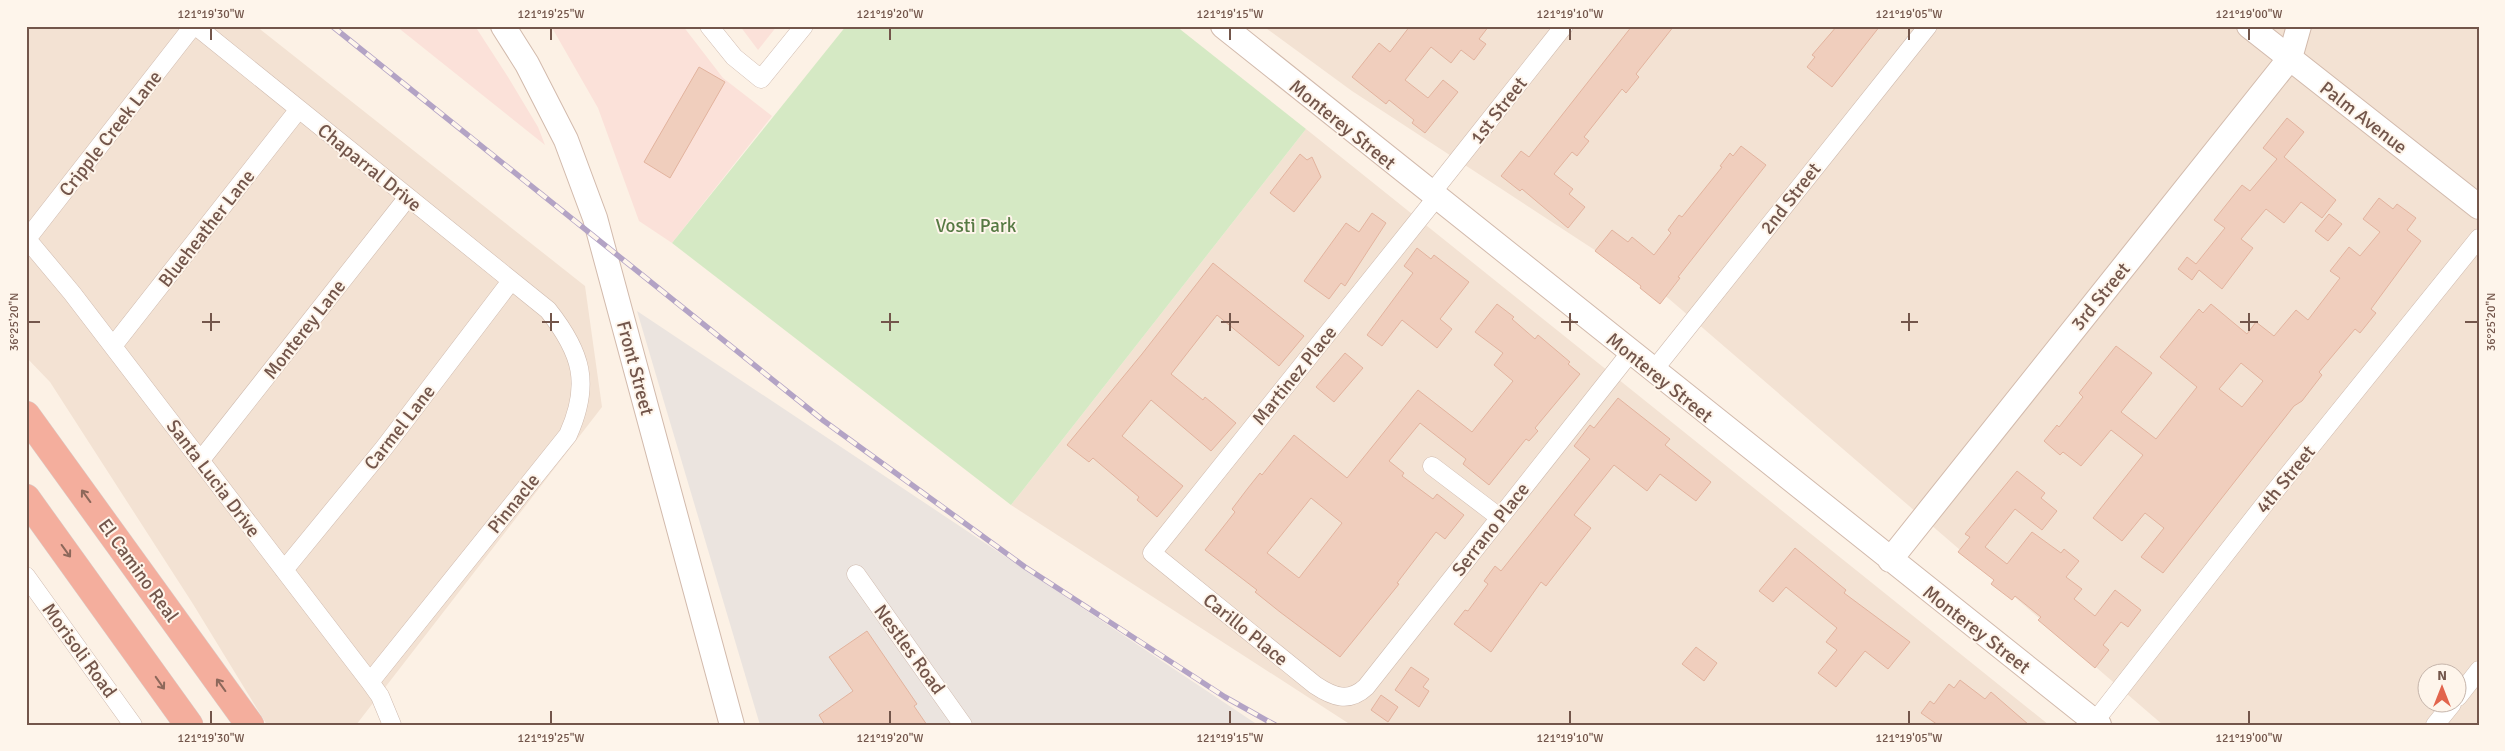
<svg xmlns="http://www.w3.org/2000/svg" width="2505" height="751" viewBox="0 0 2505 751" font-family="Signika,sans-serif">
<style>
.residential{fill:#f3e2d3;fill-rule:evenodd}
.commercial{fill:#fbe1d9}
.industrial{fill:#ebe4df}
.green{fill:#d5e9c4}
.building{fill:#f0cebd;stroke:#e2b39e;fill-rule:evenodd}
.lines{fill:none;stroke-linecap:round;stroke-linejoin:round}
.street-casing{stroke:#cfbaae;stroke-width:19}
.secondary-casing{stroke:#d2baac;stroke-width:26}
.highway-casing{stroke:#d8d0cd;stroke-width:29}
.street{stroke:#fff;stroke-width:18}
.secondary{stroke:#fff;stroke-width:24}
.highway{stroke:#f4ae9d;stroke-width:28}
.rail-casing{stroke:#b3a3c5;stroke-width:5.5}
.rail{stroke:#fef5eb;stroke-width:4;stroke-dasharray:11;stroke-linecap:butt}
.oneway{stroke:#8d685b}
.ticks{fill:none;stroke:#73564b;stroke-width:2}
.labels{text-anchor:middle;stroke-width:4;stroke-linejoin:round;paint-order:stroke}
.street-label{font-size:19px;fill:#73564b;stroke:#fef5eb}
.park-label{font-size:19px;fill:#567943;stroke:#fef5eb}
.neatline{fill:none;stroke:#73564b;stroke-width:2}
.ticks-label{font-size:12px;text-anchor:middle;fill:#73564b}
</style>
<rect width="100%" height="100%" fill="#fcf1e5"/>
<path class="residential" d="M26 26H256L585 286 602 407 356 725H267L193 604 50 382 26 357Z
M1263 26H2479V725H2163L1668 298 1352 91ZM2428 674H2458V704H2428Z
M1306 129 1613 375 2049 725H1351L1011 505Z"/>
<path class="commercial" d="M396 26H475L508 77 538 127 545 145Z
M551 26H683L723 78 772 116 672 243 639 221 598 108Z
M740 26H777L758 50Z"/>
<path class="industrial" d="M637 311 1258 725H760Z"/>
<path class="green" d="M846 26H1176L1306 129 1011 505 672 243Z"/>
<path class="building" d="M1410 26H1489L1479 39 1486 44 1474 60 1461 50 1451 63 1431 47 1405 80 1428 98 1443 80 1458 92 1425 133 1412 123 1414 120 1389 100 1386 104 1352 77 1379 43 1390 52Z
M1632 26H1674L1636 74 1639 77 1626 93 1622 89 1584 137 1589 141 1577 156 1572 152 1554 174 1573 189 1569 194 1585 207 1568 228 1522 189 1520 191 1501 176 1521 151 1529 157Z
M1837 26H1880L1832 87 1807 67 1815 57 1812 55Z
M699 67 725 82 670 178 644 162Z
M2287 118 2304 132 2284 157 2336 200 2322 218 2301 202 2284 223 2266 209 2241 239 2253 248 2222 289 2199 270 2192 280 2178 269 2187 257 2196 264 2225 228 2214 220 2242 185 2250 191 2277 159 2263 148Z
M1741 146 1766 165 1678 277 1680 278 1660 304 1640 288 1641 286 1595 251 1612 230 1628 242 1632 237 1654 255 1671 233 1668 230 1679 215 1682 217 1722 167 1720 166 1730 153 1733 156Z
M1300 154 1307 160 1312 157 1321 177 1294 212 1270 193Z
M2379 198 2393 209 2397 204 2416 218 2407 230 2421 241 2371 309 2376 313 2360 333 2355 329 2319 372 2322 375 2302 401 2294 406 2163 573 2141 557 2164 528 2145 513 2122 541 2093 518 2143 455 2111 430 2081 466 2063 452 2060 455 2044 441 2057 425 2059 427 2083 397 2079 393 2116 346 2152 373 2121 412 2156 439 2197 387 2160 357 2199 309 2203 313 2211 304 2247 334 2256 322 2274 336 2296 310 2308 320 2340 278 2330 271 2349 247 2360 256 2380 232 2363 219ZM2241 363 2263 381 2242 407 2219 389Z
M1372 213 1386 223 1345 286 1341 283 1329 299 1304 281 1346 223 1359 232Z
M2329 214 2342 224 2328 241 2315 231Z
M1417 248 1431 259 1434 255 1469 282 1440 319 1452 329 1437 348 1402 320 1382 346 1367 335 1413 273 1404 266Z
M1213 263 1304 336 1279 366 1217 315 1171 374 1203 400 1205 397 1236 423 1211 451 1151 400 1122 436 1183 486 1157 517 1137 500 1139 497 1093 458 1089 462 1067 445 1142 354Z
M1497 304 1514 317 1512 319 1535 339 1538 335 1570 362 1568 364 1580 374 1535 428 1538 431 1529 441 1526 439 1489 485 1463 464 1466 459 1420 423 1389 461 1404 473 1402 476 1433 499 1437 494 1464 515 1445 539 1436 532 1397 583 1399 584 1340 657 1280 612 1255 592 1257 590 1205 550 1235 512 1232 509 1248 488 1260 473 1262 475 1294 435 1347 478 1418 390 1472 432 1513 381 1494 365 1503 353 1475 332ZM1311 498 1342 523 1299 578 1267 553Z
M1345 353 1363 368 1334 402 1316 387Z
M1618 398 1670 439 1665 445 1711 482 1696 501 1660 474 1647 491 1614 465 1574 515 1591 528 1546 586 1541 582 1491 652 1454 624 1465 610 1468 611 1488 584 1484 581 1495 566 1501 571 1590 459 1574 446 1590 425 1594 428Z
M2017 471 2045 493 2041 498 2057 511 2042 530 2015 509 1985 547 2007 564 2032 532 2061 553 2064 549 2079 561 2066 577 2082 589 2074 599 2095 616 2115 590 2141 610 2128 627 2121 622 2103 645 2109 650 2095 668 2038 620 2041 617 2015 596 2012 600 1991 584 1994 580 1958 552 1970 537 1965 534Z
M1795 548 1846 590 1844 593 1910 642 1888 669 1865 651 1836 687 1818 673 1837 650 1826 642 1837 628 1786 587 1773 602 1759 591Z
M867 631 917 704 914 706 927 725H825L819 715 853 691 829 657Z
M1696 647 1717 663 1704 681 1682 664Z
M1411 667 1429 679 1423 687 1429 691 1419 707 1395 690Z
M1960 680 1985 699 1991 692 2029 725H1938L1921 713 1930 701 1934 704 1949 684 1954 688Z
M1381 695 1398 707 1388 722 1371 710Z"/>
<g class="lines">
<defs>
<path id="street" d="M196 26 548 310C582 353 591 384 568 435L370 682
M709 26 734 57 761 79 804 26
M1431 194 1564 26
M1436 198 1152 553 1315 685C1333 697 1349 703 1366 687L1630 353
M26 238 72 293 370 682 380 696 392 725
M27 239 193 26
M113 346 299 109
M1653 371 1928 26
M200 461 408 197
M1432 466 1499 517
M284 570 384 448 511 281
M856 574 963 725
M26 576 133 725
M2458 697 2479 670
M2095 721 2267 501 2479 238
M2435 725 2452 704"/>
<path id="secondary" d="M503 26 527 64 566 140 595 218 732 725
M1223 26 2099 725
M2249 26 2479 207
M1890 560 2290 58 2299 26"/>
<path id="highway" d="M26 415 250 725
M26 498 189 725"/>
</defs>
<use href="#street" class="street-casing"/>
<use href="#secondary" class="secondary-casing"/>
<use href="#highway" class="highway-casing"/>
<use href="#street" class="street"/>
<use href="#secondary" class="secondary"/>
<use href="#highway" class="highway"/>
<defs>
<path id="rail" d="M332 26 824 421 1025 567 1225 697 1275 725"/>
</defs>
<use href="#rail" class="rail-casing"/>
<use href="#rail" class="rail"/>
</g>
<defs><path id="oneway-shaft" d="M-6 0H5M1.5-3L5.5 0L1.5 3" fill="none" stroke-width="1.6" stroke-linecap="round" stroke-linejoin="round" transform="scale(1.25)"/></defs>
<g class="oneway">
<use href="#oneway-shaft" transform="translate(86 496) rotate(-126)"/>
<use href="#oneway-shaft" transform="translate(66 551) rotate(54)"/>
<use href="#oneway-shaft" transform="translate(160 683) rotate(55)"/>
<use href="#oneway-shaft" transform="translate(221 685) rotate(-126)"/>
</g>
<path class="ticks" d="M211 28V40M551 28V40M890 28V40M1230 28V40M1570 28V40M1909 28V40M2249 28V40M211 313V331M551 313V331M890 313V331M1230 313V331M1570 313V331M1909 313V331M2249 313V331M28 322H40M202 322H220M542 322H559M881 322H899M1221 322H1239M1561 322H1578M1901 322H1918M2240 322H2258M2465 322H2478M211 711V724M551 711V724M890 711V724M1230 711V724M1570 711V724M1909 711V724M2249 711V724"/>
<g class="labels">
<g class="street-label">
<text transform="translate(1498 110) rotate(-52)" y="7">1st Street</text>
<text transform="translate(2364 117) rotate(38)" y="7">Palm Avenue</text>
<text transform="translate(1343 124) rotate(39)" y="7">Monterey Street</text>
<text transform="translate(110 133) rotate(-52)" y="7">Cripple Creek Lane</text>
<text transform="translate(370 167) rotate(39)" y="7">Chaparral Drive</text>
<text transform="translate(1790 198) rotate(-52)" y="7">2nd Street</text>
<text transform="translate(206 228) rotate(-52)" y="7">Blueheather Lane</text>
<text transform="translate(2100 296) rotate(-51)" y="7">3rd Street</text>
<text transform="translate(304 329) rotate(-52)" y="7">Monterey Lane</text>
<text transform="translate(636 368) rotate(75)" y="7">Front Street</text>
<text transform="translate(1294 375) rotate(-51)" y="7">Martinez Place</text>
<text transform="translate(1660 377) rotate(39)" y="7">Monterey Street</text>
<text transform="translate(399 427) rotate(-52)" y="7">Carmel Lane</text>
<text transform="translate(214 478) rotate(53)" y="7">Santa Lucia Drive</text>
<text transform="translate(2285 479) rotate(-51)" y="7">4th Street</text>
<text transform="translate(513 503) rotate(-51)" y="7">Pinnacle</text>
<text transform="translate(1490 529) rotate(-52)" y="7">Serrano Place</text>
<text transform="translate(139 570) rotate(54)" y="7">El Camino Real</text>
<text transform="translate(1246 629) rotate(39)" y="7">Carillo Place</text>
<text transform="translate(1977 629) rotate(38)" y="7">Monterey Street</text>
<text transform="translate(910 649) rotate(54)" y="7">Nestles Road</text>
<text transform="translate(80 650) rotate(54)" y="7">Morisoli Road</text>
</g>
<g class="park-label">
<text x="976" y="232">Vosti Park</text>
</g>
</g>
<rect width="2505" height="751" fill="none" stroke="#fef5eb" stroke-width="55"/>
<g transform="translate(2442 688)"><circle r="24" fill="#fef5eb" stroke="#c6b5ab"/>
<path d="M0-4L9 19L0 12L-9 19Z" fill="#e2654d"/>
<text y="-8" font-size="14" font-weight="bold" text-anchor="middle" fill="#73564b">N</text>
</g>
<rect x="28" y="28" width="2450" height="696" class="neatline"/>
<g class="ticks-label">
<text x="211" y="18">121°19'30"W</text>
<text x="551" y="18">121°19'25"W</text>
<text x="890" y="18">121°19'20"W</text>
<text x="1230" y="18">121°19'15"W</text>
<text x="1570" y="18">121°19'10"W</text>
<text x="1909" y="18">121°19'05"W</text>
<text x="2249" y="18">121°19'00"W</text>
<text transform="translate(14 322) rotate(-90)" y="4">36°25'20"N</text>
<text transform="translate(2491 322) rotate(-90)" y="4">36°25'20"N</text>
<text x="211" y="742">121°19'30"W</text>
<text x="551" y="742">121°19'25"W</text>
<text x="890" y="742">121°19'20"W</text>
<text x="1230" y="742">121°19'15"W</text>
<text x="1570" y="742">121°19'10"W</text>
<text x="1909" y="742">121°19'05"W</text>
<text x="2249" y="742">121°19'00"W</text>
</g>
</svg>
